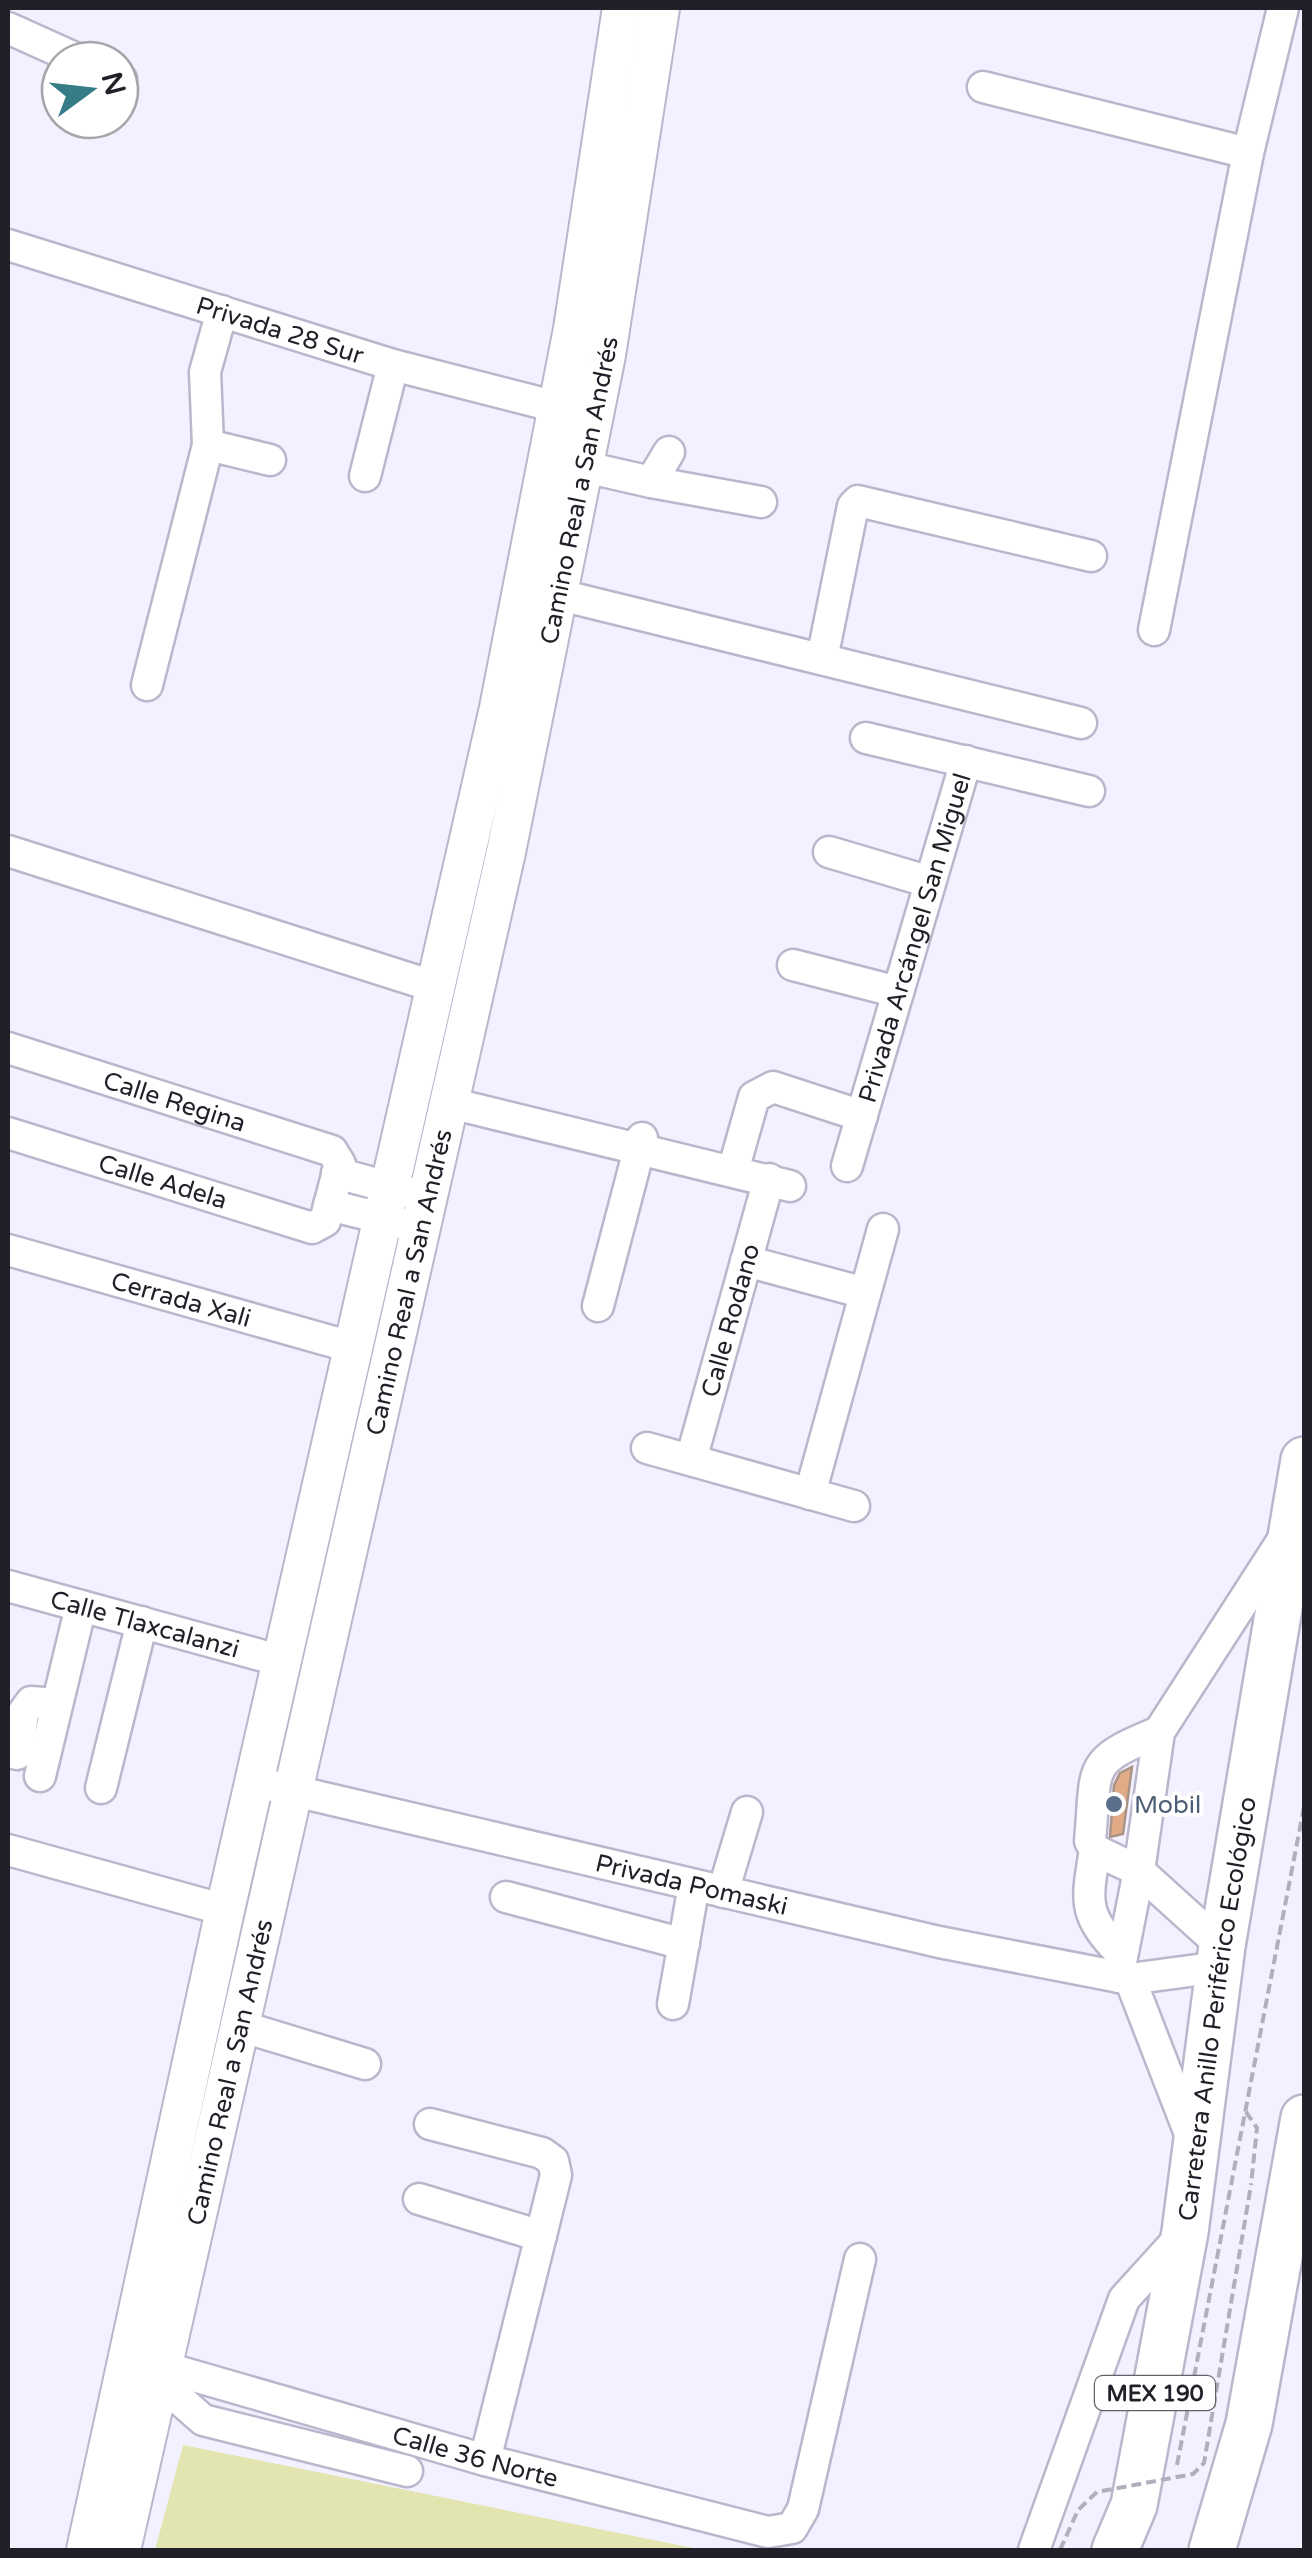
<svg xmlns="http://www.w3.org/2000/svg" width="1312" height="2558" viewBox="0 0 1312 2558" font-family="'Varela Round',sans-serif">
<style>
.green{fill:#e2e5b0}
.building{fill:#e1ab88;stroke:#a99487;stroke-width:2.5}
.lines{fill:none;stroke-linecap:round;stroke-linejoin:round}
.minor-casing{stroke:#bab6cc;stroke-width:35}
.major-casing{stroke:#bab6cc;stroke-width:42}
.highway-casing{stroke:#bab6cc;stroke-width:50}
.path{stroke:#b1afbb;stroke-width:4;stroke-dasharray:10 5;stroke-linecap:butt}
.minor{stroke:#fff;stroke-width:30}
.major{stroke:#fff;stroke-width:38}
.highway{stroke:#fff;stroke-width:45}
.path-bridge{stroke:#b1afbb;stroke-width:4;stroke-dasharray:10 5;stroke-linecap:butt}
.service-dot{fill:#5c6f8a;stroke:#fff;stroke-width:4}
.labels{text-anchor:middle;stroke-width:8;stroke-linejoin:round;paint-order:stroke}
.shield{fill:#fff;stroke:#646268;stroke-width:2.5}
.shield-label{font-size:22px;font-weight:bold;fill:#211f27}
.street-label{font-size:25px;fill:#211f27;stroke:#fff}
.service-label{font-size:25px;fill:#4e5e75;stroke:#fff;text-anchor:start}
</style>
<rect width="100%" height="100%" fill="#f3f1ff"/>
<path class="green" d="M183 2445 703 2550H155Z"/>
<path class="building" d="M1132 1767 1123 1834 1110 1837 1114 1785 1120 1773Z"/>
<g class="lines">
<defs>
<g id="minor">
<path d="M8 28 79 60"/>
<path d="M120 78 121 79"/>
<path d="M983 87 1248 153"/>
<path id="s1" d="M8 245 393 365 557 407"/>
<path d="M208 445 270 460"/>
<path d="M585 467 651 482 669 452"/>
<path d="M365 476 393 365"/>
<path d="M651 482 761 502"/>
<path d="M560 595 1081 723"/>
<path d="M1154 630 1248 153 1283 8"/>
<path d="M822 659 853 506 858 501 1091 556"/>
<path d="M147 685 208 445 205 372 222 311"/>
<path d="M866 738 1089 791"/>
<path d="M8 851 439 988"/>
<path d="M829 852 930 882"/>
<path d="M793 965 898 992"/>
<path id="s2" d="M8 1048 332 1151 340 1164 325 1221 312 1228 8 1133"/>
<path d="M450 1103 790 1186"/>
<path id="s3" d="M847 1166 966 761"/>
<path d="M733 1171 754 1097 773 1087 862 1116"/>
<path d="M337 1173 428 1198"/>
<path d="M329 1205 421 1228"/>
<path id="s4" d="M8 1250 355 1348"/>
<path d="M746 1261 865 1293"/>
<path d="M598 1306 642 1138"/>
<path d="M647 1448 854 1506"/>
<path id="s5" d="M691 1460 769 1179"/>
<path d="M810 1494 883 1229"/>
<path id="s6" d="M8 1586 282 1661"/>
<path d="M1159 1732C1085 1762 1097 1765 1090 1841L1095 1850 1139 1871 1222 1946"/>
<path d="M17 1754 23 1713 31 1702 57 1704"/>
<path d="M40 1776 81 1606"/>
<path id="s7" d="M273 1786 939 1942 1130 1979 1219 1967"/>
<path d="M101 1788 142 1622"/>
<path d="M8 1850 225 1910"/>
<path d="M1095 1850C1086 1904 1083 1914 1122 1955"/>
<path d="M723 1892 747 1812"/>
<path d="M506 1897 684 1944"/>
<path d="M1118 1977 1139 1871 1159 1732 1284 1538"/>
<path d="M1130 1979 1192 2139"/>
<path d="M673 2004 694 1885"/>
<path d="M240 2026 365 2064"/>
<path d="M430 2124 542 2153 553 2161 556 2175 485 2460"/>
<path d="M419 2199 541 2236"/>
<path id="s8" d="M163 2367 485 2460 768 2532 792 2528 803 2509 860 2259"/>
<path d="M160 2382 203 2420 407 2471"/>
<path d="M1034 2550 1124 2299 1183 2234"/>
</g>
<g id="major">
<path d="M86 2550 225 1910 499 708 573 329 622 8"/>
<path id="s9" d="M121 2550 506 852 606 355 660 8"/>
</g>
<g id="highway">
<path id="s10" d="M1115 2550 1134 2505 1185 2232 1222 1946 1304 1460"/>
<path d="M1212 2550 1249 2424 1304 2118"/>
</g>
</defs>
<use href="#minor" class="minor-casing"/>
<use href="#major" class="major-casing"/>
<use href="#highway" class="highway-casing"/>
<path class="path" d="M1246 2112 1257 2128 1251 2185
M1177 2465 1304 1807"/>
<use href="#minor" class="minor"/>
<use href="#major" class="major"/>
<use href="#highway" class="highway"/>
<path class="path-bridge" d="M1060 2550 1078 2510 1097 2492 1193 2474 1204 2463 1251 2185"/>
</g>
<circle class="service-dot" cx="1114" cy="1804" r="10"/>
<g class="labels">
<rect class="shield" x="1095" y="2376" width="120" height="34" rx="8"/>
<g class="shield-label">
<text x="1155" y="2401">MEX 190</text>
</g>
<g class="street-label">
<text dy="9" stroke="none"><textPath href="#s1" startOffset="285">Privada 28 Sur</textPath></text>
<text dy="9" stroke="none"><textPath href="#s9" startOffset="2110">Camino Real a San Andrés</textPath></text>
<text dy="9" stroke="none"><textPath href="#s3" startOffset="238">Privada Arcángel San Miguel</textPath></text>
<text dy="9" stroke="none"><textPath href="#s2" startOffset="175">Calle Regina</textPath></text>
<text transform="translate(163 1181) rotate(17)" y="9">Calle Adela</text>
<text dy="9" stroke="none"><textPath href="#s9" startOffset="1300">Camino Real a San Andrés</textPath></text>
<text dy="9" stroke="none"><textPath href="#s4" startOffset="180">Cerrada Xali</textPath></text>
<text dy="9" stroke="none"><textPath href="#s5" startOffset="145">Calle Rodano</textPath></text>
<text dy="9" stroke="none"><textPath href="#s6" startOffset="142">Calle Tlaxcalanzi</textPath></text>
<text dy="9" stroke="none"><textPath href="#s7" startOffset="430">Privada Pomaski</textPath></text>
<text dy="9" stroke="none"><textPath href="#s10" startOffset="552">Carretera Anillo Periférico Ecológico</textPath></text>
<text dy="9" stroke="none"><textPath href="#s9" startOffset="490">Camino Real a San Andrés</textPath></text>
<text dy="9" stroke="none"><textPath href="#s8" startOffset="325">Calle 36 Norte</textPath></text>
</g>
<g class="service-label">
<text x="1134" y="1813">Mobil</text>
</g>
</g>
<rect width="1312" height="2558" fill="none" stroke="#211f27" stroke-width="20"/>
<g transform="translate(90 90) rotate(75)"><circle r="48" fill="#ffffff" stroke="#a6a5a9" stroke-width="2.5"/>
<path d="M0-8L18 38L0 25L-18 38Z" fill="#357c87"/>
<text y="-15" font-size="28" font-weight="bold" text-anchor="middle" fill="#211f27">N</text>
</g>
</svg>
